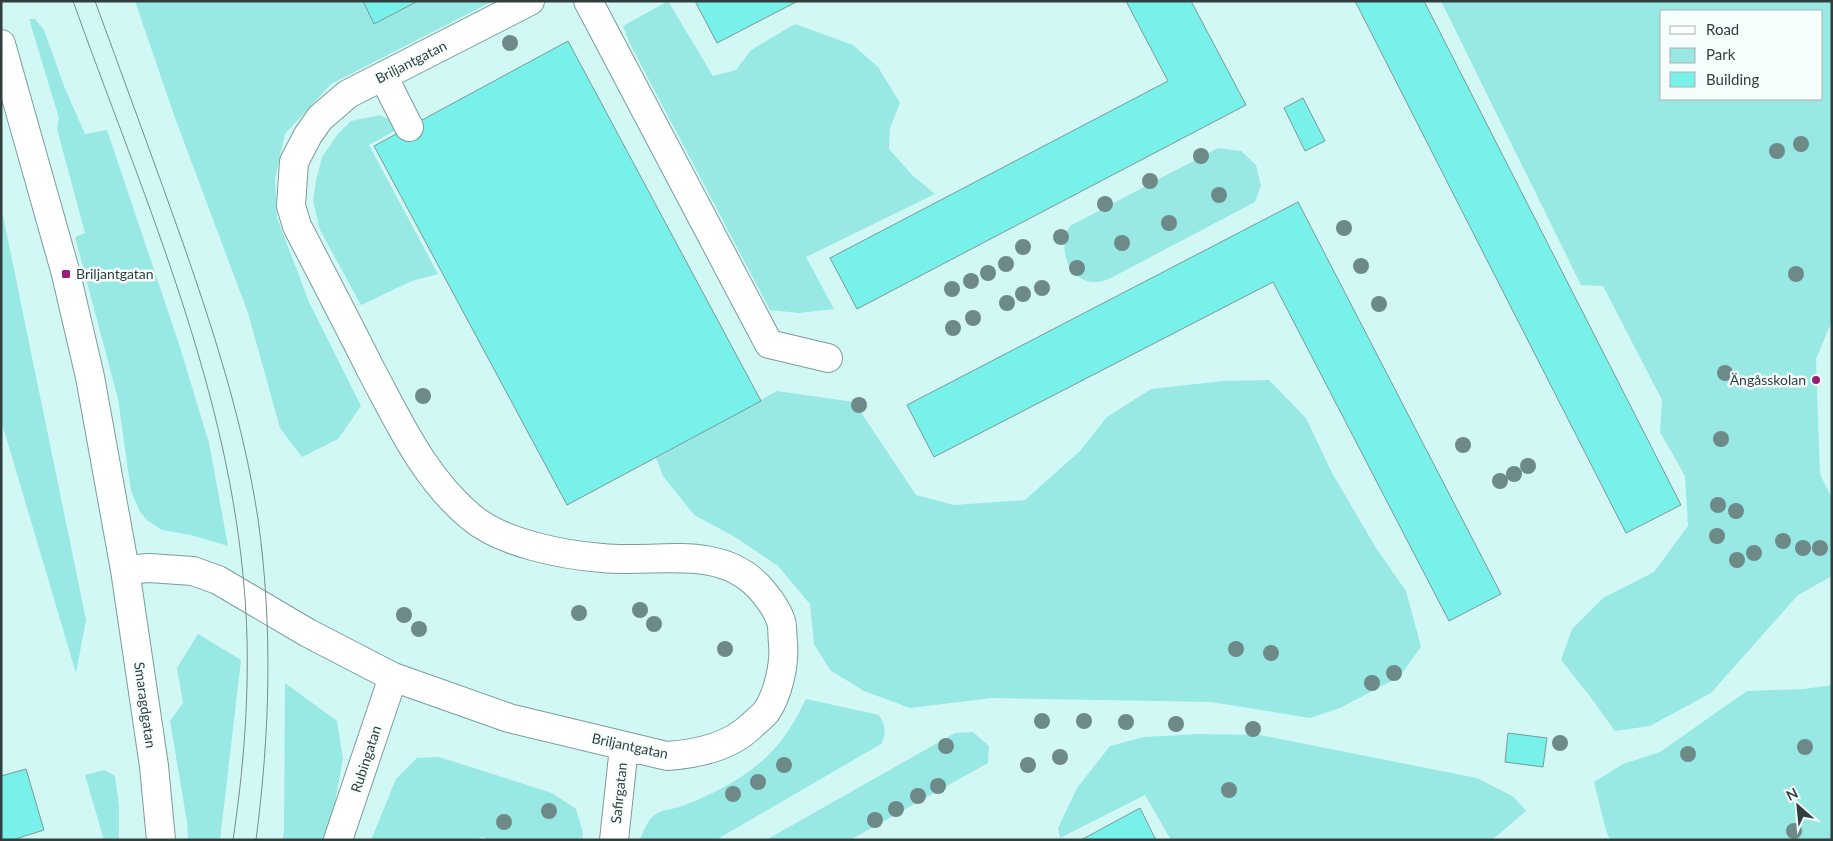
<svg xmlns="http://www.w3.org/2000/svg" width="1833" height="841" viewBox="0 0 1833 841" font-family="Lato,sans-serif">
<style>
.green{fill:#98e8e3;fill-rule:evenodd}
.building{fill:#78f1eb;stroke:#779b98}
.lines{fill:none;stroke-linecap:round;stroke-linejoin:round}
.minor-casing{stroke:#799d9a;stroke-width:30}
.minor{stroke:#fff;stroke-width:28}
.tram{stroke:#758e8c;stroke-width:1}
.tree{fill:#6d8a88}
.poi-dot{fill:#981f79;stroke:#f6fefd;stroke-width:2}
.labels{text-anchor:middle;stroke-width:5;stroke-linejoin:round;paint-order:stroke}
.street-label{font-size:14px;fill:#303f3e;stroke:#f6fefd}
.poi-label{font-size:14px;fill:#303f3e;stroke:#f6fefd;text-anchor:start}
</style>
<rect width="100%" height="100%" fill="#d2f8f5"/>
<path class="green" d="M135 1H493L331 84 285 134 275 179 277 218 309 302 361 406 338 439 302 457 280 428 248 313 174 115Z
M668 1 713 76 736 70 751 50 795 24 853 45 878 67 900 103 890 128 889 149 912 175 935 194 806 257 834 309 799 313 770 310 629 42 623 26Z
M1441 1H1832V321L1816 359 1820 474 1832 499V576L1798 595 1711 693 1650 726 1615 731 1589 695 1561 660 1572 629 1603 598 1654 572 1688 526 1685 476 1660 432 1662 400 1603 286 1581 285ZM1662 11H1822V99H1662Z
M29 19H35L44 30 64 86 85 134 107 130 179 344 209 443 228 546 191 535 162 530 148 521 140 512 131 491 118 399 75 237 85 233 57 129 59 118Z
M380 115 388 119 396 130 369 145 438 274 412 281 361 305 320 230 313 201 316 181 322 157 338 134 351 121Z
M1218 148 1241 151 1256 165 1261 186 1255 202 1109 279C1105 280 1101 282 1097 282 1069 284 1056 247 1070 226Z
M1 206 86 620 76 673 1 420Z
M1269 380 1306 418 1332 473 1376 548 1406 591 1421 647 1399 677 1340 708 1310 718 1211 702 992 698 910 708 864 691 830 670 814 644 810 604 778 566 735 537 694 515 663 476 656 458 777 391 854 402 916 495 954 505 1025 500 1080 451 1107 417 1151 389 1223 381Z
M198 634 241 660 220 840H188L187 822 170 721 183 703 177 668Z
M285 683 337 721 343 758 328 840H282L284 832Z
M1832 685V840H1610L1606 830 1594 782 1623 764 1660 752 1747 691 1804 689Z
M806 699 879 715C885 726 887 732 881 744L716 840H640C644 830 647 820 656 814 664 809 676 809 685 805 710 795 735 783 756 766 780 747 792 727 806 699Z
M973 732 989 746 988 763 850 840H766L955 733Z
M1198 734 1260 735 1477 778 1514 797 1526 811 1492 840H1171L1145 795 1060 838 1058 828 1077 788 1110 746 1144 737Z
M439 757 552 793 576 809 583 833 582 840H488L483 837 474 840H371L396 779 417 758Z
M104 770 115 776 119 807V840H104L85 775Z"/>
<path class="building" d="M363 1H418L374 24Z
M695 1H798L717 43Z
M1126 1H1191L1246 105 857 309 830 258 1168 81Z
M1355 1H1424L1681 505 1626 533Z
M568 41 761 401 567 505 374 146Z
M1303 98 1325 141 1305 151 1284 108Z
M1298 202 1501 594 1449 621 1273 282 934 457 907 405Z
M1508 733 1547 738 1543 767 1505 762Z
M26 769 44 830 12 840H1V776Z
M1140 808 1156 840H1081Z"/>
<g class="lines">
<defs>
<path id="minor" d="M588 1 769 344 828 358
M1 44 66 274 90 377 125 570 149 568 193 571 218 580 308 633 393 677 509 718 667 756C696 754 728 748 750 727 755 722 762 717 766 712 778 695 785 664 783 643 782 636 783 628 781 621 777 609 768 597 759 587 718 543 655 564 602 558 563 555 501 543 471 517 424 478 399 422 371 370 347 322 322 274 297 226L291 206 294 162 308 135 320 118 348 94 530 1
M383 76 409 127
M125 570 154 766 161 840
M338 840 393 677
M614 840 624 747"/>
</defs>
<use href="#minor" class="minor-casing"/>
<use href="#minor" class="minor"/>
<path class="tram" d="M73 1C140 188 224 376 243 575 252 663 246 753 233 840
M95 1C125 83 155 164 184 246 215 335 244 426 258 519 273 626 270 733 256 840"/>
</g>
<g class="tree">
<circle cx="510" cy="43" r="8"/>
<circle cx="1801" cy="144" r="8"/>
<circle cx="1777" cy="151" r="8"/>
<circle cx="1201" cy="156" r="8"/>
<circle cx="1150" cy="181" r="8"/>
<circle cx="1219" cy="195" r="8"/>
<circle cx="1105" cy="204" r="8"/>
<circle cx="1169" cy="223" r="8"/>
<circle cx="1344" cy="228" r="8"/>
<circle cx="1061" cy="237" r="8"/>
<circle cx="1122" cy="243" r="8"/>
<circle cx="1023" cy="247" r="8"/>
<circle cx="1006" cy="264" r="8"/>
<circle cx="1361" cy="266" r="8"/>
<circle cx="1077" cy="268" r="8"/>
<circle cx="988" cy="273" r="8"/>
<circle cx="1796" cy="274" r="8"/>
<circle cx="971" cy="281" r="8"/>
<circle cx="1042" cy="288" r="8"/>
<circle cx="952" cy="289" r="8"/>
<circle cx="1023" cy="294" r="8"/>
<circle cx="1007" cy="303" r="8"/>
<circle cx="1379" cy="304" r="8"/>
<circle cx="973" cy="318" r="8"/>
<circle cx="953" cy="328" r="8"/>
<circle cx="1725" cy="373" r="8"/>
<circle cx="423" cy="396" r="8"/>
<circle cx="859" cy="405" r="8"/>
<circle cx="1721" cy="439" r="8"/>
<circle cx="1463" cy="445" r="8"/>
<circle cx="1528" cy="466" r="8"/>
<circle cx="1514" cy="474" r="8"/>
<circle cx="1500" cy="481" r="8"/>
<circle cx="1718" cy="505" r="8"/>
<circle cx="1736" cy="511" r="8"/>
<circle cx="1717" cy="536" r="8"/>
<circle cx="1783" cy="541" r="8"/>
<circle cx="1803" cy="548" r="8"/>
<circle cx="1820" cy="548" r="8"/>
<circle cx="1754" cy="553" r="8"/>
<circle cx="1737" cy="560" r="8"/>
<circle cx="640" cy="610" r="8"/>
<circle cx="579" cy="613" r="8"/>
<circle cx="404" cy="615" r="8"/>
<circle cx="654" cy="624" r="8"/>
<circle cx="419" cy="629" r="8"/>
<circle cx="725" cy="649" r="8"/>
<circle cx="1236" cy="649" r="8"/>
<circle cx="1271" cy="653" r="8"/>
<circle cx="1394" cy="673" r="8"/>
<circle cx="1372" cy="683" r="8"/>
<circle cx="1042" cy="721" r="8"/>
<circle cx="1084" cy="721" r="8"/>
<circle cx="1126" cy="722" r="8"/>
<circle cx="1176" cy="724" r="8"/>
<circle cx="1253" cy="729" r="8"/>
<circle cx="1560" cy="743" r="8"/>
<circle cx="946" cy="746" r="8"/>
<circle cx="1805" cy="747" r="8"/>
<circle cx="1688" cy="754" r="8"/>
<circle cx="1060" cy="757" r="8"/>
<circle cx="784" cy="765" r="8"/>
<circle cx="1028" cy="765" r="8"/>
<circle cx="758" cy="782" r="8"/>
<circle cx="938" cy="786" r="8"/>
<circle cx="1229" cy="790" r="8"/>
<circle cx="733" cy="794" r="8"/>
<circle cx="918" cy="796" r="8"/>
<circle cx="896" cy="809" r="8"/>
<circle cx="549" cy="811" r="8"/>
<circle cx="875" cy="820" r="8"/>
<circle cx="504" cy="822" r="8"/>
<circle cx="1794" cy="831" r="8"/>
</g>
<g class="poi-dot">
<rect x="61" y="269" width="10" height="10" rx="2.5"/>
<circle cx="1816" cy="380" r="5"/>
</g>
<g class="labels">
<g class="street-label">
<text transform="translate(411 62) rotate(-27)" y="5">Briljantgatan</text>
<text transform="translate(145 705) rotate(82)" y="5">Smaragdgatan</text>
<text transform="translate(630 746) rotate(12)" y="5">Briljantgatan</text>
<text transform="translate(366 759) rotate(-72)" y="5">Rubingatan</text>
<text transform="translate(619 793) rotate(-84)" y="5">Safirgatan</text>
</g>
<g class="poi-label">
<text x="76" y="279">Briljantgatan</text>
<text x="1806" y="385" text-anchor="end">Ängåsskolan</text>
</g>
</g>
<rect width="1833" height="841" fill="none" stroke="#303f3e" stroke-width="5"/>
<rect x="1660" y="10" width="162" height="90" fill="#f6fefd" stroke="#a7b2b1"/>
<rect x="1670" y="26" width="25" height="8" fill="#ffffff" stroke="#a7b2b1"/>
<text x="1706" y="35" font-size="15" fill="#303f3e">Road</text>
<rect x="1670" y="48" width="25" height="15" fill="#98e8e3" stroke="#a7b2b1"/>
<text x="1706" y="60" font-size="15" fill="#303f3e">Park</text>
<rect x="1670" y="72" width="25" height="15" fill="#78f1eb" stroke="#a7b2b1"/>
<text x="1706" y="85" font-size="15" fill="#303f3e">Building</text>
<g transform="translate(1798 806) rotate(333)" stroke="#f6fefd" stroke-width="4" paint-order="stroke">
<path d="M0-4L9 19L0 12L-9 19Z" fill="#303f3e"/>
<text y="-8" font-size="14" font-weight="bold" text-anchor="middle" fill="#303f3e">N</text>
</g>
</svg>
